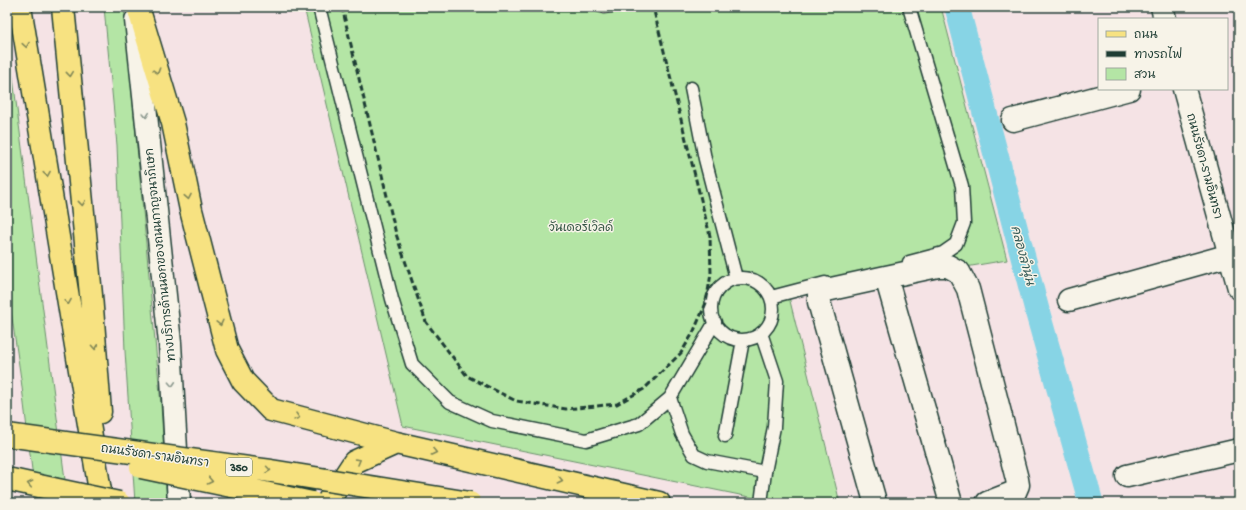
<svg xmlns="http://www.w3.org/2000/svg" width="1246" height="510" viewBox="0 0 1246 510" font-family="'Gochi Hand','Playpen Sans Thai',sans-serif">
<style>
.green{fill:#b4e5a5;stroke:#6a916c}
.lines{fill:none;stroke-linecap:round;stroke-linejoin:round}
.canal{stroke:#87d4e5;stroke-width:25}
.service-casing{stroke:#1f3d34;stroke-width:15}
.minor-casing{stroke:#1f3d34;stroke-width:25}
.secondary-casing{stroke:#1f3d34;stroke-width:25}
.primary-casing{stroke:#1f3d34;stroke-width:25}
.motorway-casing{stroke:#1f3d34;stroke-width:25}
.service{stroke:#f7f3e8;stroke-width:12}
.minor{stroke:#f7f3e8;stroke-width:22}
.secondary{stroke:#f7f3e8;stroke-width:22}
.primary{stroke:#f7e281;stroke-width:22}
.motorway{stroke:#f7e281;stroke-width:22}
.rail{stroke:#1f3d34;stroke-width:3;stroke-dasharray:6 3;stroke-linecap:butt}
.primary-bridge-casing{stroke:#1f3d34;stroke-width:25;stroke-linecap:butt}
.primary-bridge{stroke:#f7e281;stroke-width:22}
.wall{fill:#cea3be;stroke:#1f3d34}
.shaded-wall{fill:#a8859b;stroke:#1f3d34}
.oneway{stroke:#808757}
.oneway2{stroke:#8b988e}
.labels{text-anchor:middle;stroke-width:3;stroke-linejoin:round;paint-order:stroke}
.shield{fill:#f7f3e8;stroke:#60746a;stroke-width:1}
.shield-label{font-size:11px;font-weight:bold;fill:#1f3d34}
.street-label{font-size:12px;fill:#1f3d34;stroke:#f7f3e8}
.park-label{font-size:12px;fill:#355645;stroke:#f7f3e8}
.water-label{font-size:13px;font-style:italic;fill:#345b57;stroke:#f7f3e8}
</style>
<rect width="100%" height="100%" fill="#f5e3e5"/>
<filter id="ink" filterUnits="userSpaceOnUse"><feTurbulence type="fractalNoise" baseFrequency=".025" numOctaves="2"/><feDisplacementMap in="SourceGraphic" scale="8" xChannelSelector="R" yChannelSelector="G"/><feConvolveMatrix kernelMatrix="1 2 1 2 8 2 1 2 1" color-interpolation-filters="sRGB"/></filter>
<g filter="url(#ink)">
<path class="green" d="M104 7H124L161 405 167 503H135L125 351 117 145Z
M304 7H941L1007 260 789 297 840 503H779L403 426Z
M7 32 68 503H36L21 379 7 284Z"/>
<g class="lines">
<path class="canal" d="M957 7 1038 314 1091 503"/>
<defs>
<path id="service" d="M319 7 392 299 412 364 450 402 492 421 586 440 639 424 670 398 715 322
M691 88 705 159 736 278
M909 262 943 253 956 244 964 223 962 186 909 7
M711 309a31 31 0 1 1 62 0a31 31 0 1 1-62 0Z
M771 297 825 283
M670 398 682 434 694 455 707 461 765 472
M725 436 743 340
M761 503 765 472 774 427 777 381 761 333"/>
<path id="minor" d="M1162 7 1165 19
M1184 89 1239 288
M1013 120 1129 89
M886 277 951 503
M1069 300 1230 255
M1127 476 1239 450
M874 503V498L819 302V294L822 291 886 277 938 266H948L959 272 968 289 1017 479 1018 485 1015 492 987 503"/>
<path id="secondary" d="M136 20 170 343 179 503"/>
<path id="primary" d="M138 7 173 123 191 210 227 350 243 381 271 410 396 443 659 503
M7 479 53 489 71 495
M327 503 354 462 396 443"/>
<path id="motorway" d="M20 7 102 503
M63 7 91 295 100 412"/>
</defs>
<use href="#service" class="service-casing"/>
<use href="#minor" class="minor-casing"/>
<use href="#secondary" class="secondary-casing"/>
<use href="#primary" class="primary-casing"/>
<use href="#motorway" class="motorway-casing"/>
<use href="#service" class="service"/>
<use href="#minor" class="minor"/>
<use href="#secondary" class="secondary"/>
<use href="#primary" class="primary"/>
<use href="#motorway" class="motorway"/>
<path class="rail" d="M342 7 396 234 426 322 467 376 516 401 566 409 617 404 644 389 681 353 693 333 706 303 711 274 710 236 653 7"/>
<defs>
<path id="primary-bridge" d="M7 435 271 471 470 503
M141 467 312 503
M53 489 119 503"/>
</defs>
<use href="#primary-bridge" class="primary-bridge-casing"/>
<use href="#primary-bridge" class="primary-bridge"/>
</g>
<path class="wall" d="M589 7H622L619 10 612 13 604 14 597 12 591 9Z"/>
<path class="shaded-wall" d="M612 7H622L619 10 612 13Z"/>
<defs><path id="oneway-chevron" d="M-2-3.5L2.5 0L-2 3.5" fill="none" stroke-width="1.6" stroke-linecap="round" stroke-linejoin="round"/></defs>
<g class="oneway">
<use href="#oneway-chevron" transform="translate(26 45) rotate(81)"/>
<use href="#oneway-chevron" transform="translate(157 71) rotate(73)"/>
<use href="#oneway-chevron" transform="translate(70 74) rotate(84)"/>
<use href="#oneway-chevron" transform="translate(47 174) rotate(81)"/>
<use href="#oneway-chevron" transform="translate(188 197) rotate(79)"/>
<use href="#oneway-chevron" transform="translate(82 203) rotate(84)"/>
<use href="#oneway-chevron" transform="translate(68 302) rotate(81)"/>
<use href="#oneway-chevron" transform="translate(220 323) rotate(76)"/>
<use href="#oneway-chevron" transform="translate(95 347) rotate(86)"/>
<use href="#oneway-chevron" transform="translate(297 417) rotate(15)"/>
<use href="#oneway-chevron" transform="translate(434 452) rotate(13)"/>
<use href="#oneway-chevron" transform="translate(358 461) rotate(-30)"/>
<use href="#oneway-chevron" transform="translate(268 470) rotate(8)"/>
<use href="#oneway-chevron" transform="translate(560 480) rotate(13)"/>
<use href="#oneway-chevron" transform="translate(210 481) rotate(12)"/>
<use href="#oneway-chevron" transform="translate(30 484) rotate(-168)"/>
</g>
<g class="oneway2">
<use href="#oneway-chevron" transform="translate(146 115) rotate(84)"/>
<use href="#oneway-chevron" transform="translate(172 384) rotate(87)"/>
</g>
</g>
<g class="labels">
<rect class="shield" x="226" y="458" width="26" height="18" rx="3"/>
<g class="shield-label">
<text x="239" y="471">350</text>
</g>
<g class="street-label">
<text transform="translate(1205 166) rotate(75)" y="4">ถนนรัชดา-รามอินทรา</text>
<text transform="translate(160 255) rotate(-96)" y="4">ทางบริการด้านนอกของถนนกาญจนาภิเษก</text>
<text transform="translate(155 455) rotate(8)" y="4">ถนนรัชดา-รามอินทรา</text>
</g>
<g class="park-label">
<text x="581" y="231">วันเดอร์เวิลด์</text>
</g>
<g class="water-label">
<text transform="translate(1024 255) rotate(75)" y="5">คลองลำนุ่น</text>
</g>
</g>
<rect width="1246" height="510" fill="none" stroke="#f7f3e8" stroke-width="24"/>
<rect x="12" y="12" width="1222" height="486" fill="none" stroke="#1f3d34" stroke-width="1.5" filter="url(#ink)"/>
<rect x="1098" y="18" width="130" height="72" fill="#f7f3e8" stroke="#a1aaa0"/>
<rect x="1106" y="31" width="20" height="6" fill="#f7e281" stroke="#a1aaa0"/>
<text x="1134" y="38" font-size="12" fill="#1f3d34">ถนน</text>
<rect x="1106" y="51" width="20" height="6" fill="#1f3d34" stroke="#a1aaa0"/>
<text x="1134" y="58" font-size="12" fill="#1f3d34">ทางรถไฟ</text>
<rect x="1106" y="68" width="20" height="12" fill="#b4e5a5" stroke="#a1aaa0"/>
<text x="1134" y="78" font-size="12" fill="#1f3d34">สวน</text>
</svg>
